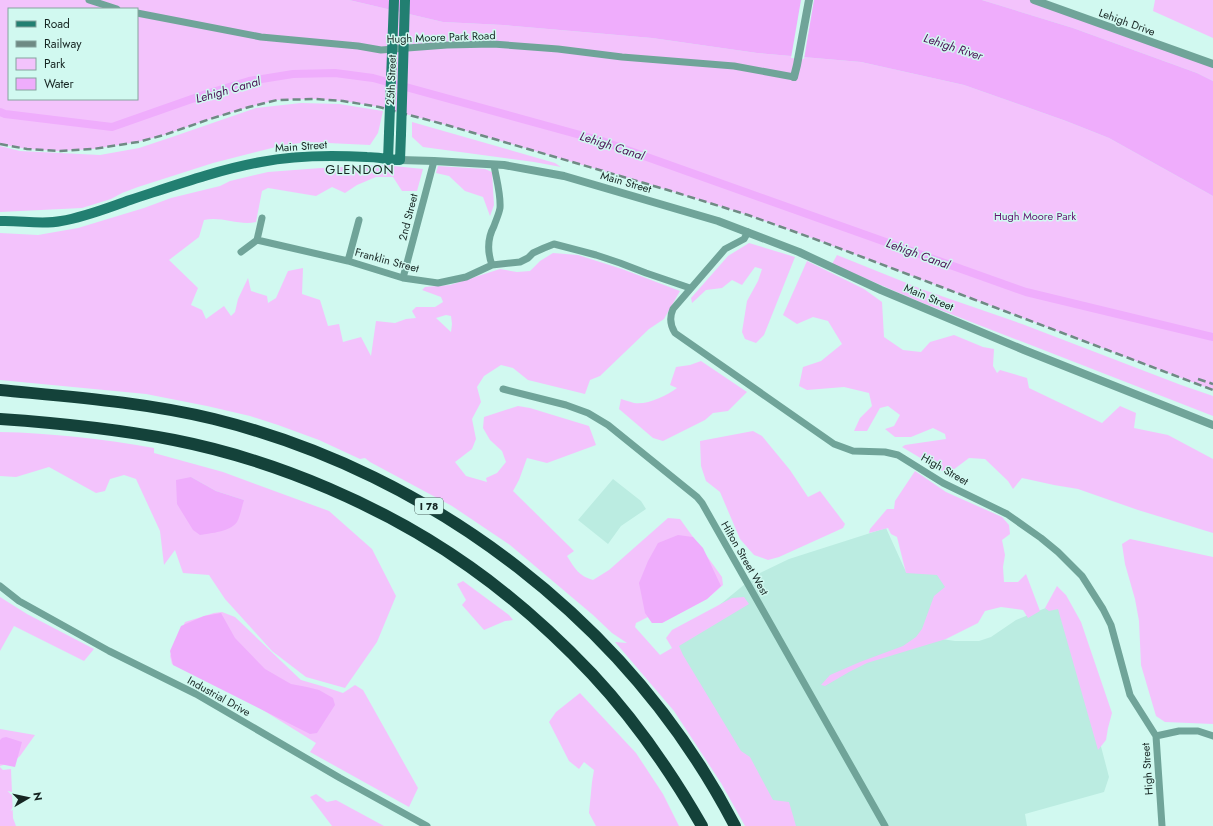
<svg xmlns="http://www.w3.org/2000/svg" width="1213" height="826" viewBox="0 0 1213 826" font-family="Jost,sans-serif">
<style>
.built{fill:#bbece1}
.green{fill:#f3c3fc;fill-rule:evenodd}
.water{fill:#efadfc}
.pier{fill:#d1f9f0}
.lines{fill:none;stroke-linecap:round;stroke-linejoin:round}
.canal{stroke:#efadfc;stroke-width:8}
.minor{stroke:#70a499;stroke-width:7}
.tertiary{stroke:#70a499;stroke-width:8}
.secondary{stroke:#227f71;stroke-width:10}
.motorway{stroke:#14423a;stroke-width:12}
.rail{stroke:#6f8a84;stroke-width:2.5;stroke-dasharray:8 4;stroke-linecap:butt}
.secondary-bridge{stroke:#227f71;stroke-width:10}
.labels{text-anchor:middle;stroke-width:3;stroke-linejoin:round;paint-order:stroke}
.shield{fill:#d1f9f0;stroke:#4e6560;stroke-width:1}
.shield-label{font-size:10px;font-weight:bold;fill:#162522}
.street-label{font-size:11px;fill:#162522;stroke:#d1f9f0}
.park-label{font-size:11px;fill:#631271;stroke:#d1f9f0}
.water-label{font-size:12px;font-style:italic;fill:#4b0f55;stroke:#d1f9f0}
.quarter-label{font-size:13px;letter-spacing:1px;fill:#162522;stroke:#d1f9f0}
</style>
<rect width="100%" height="100%" fill="#d1f9f0"/>
<path class="built" d="M613 479 641 501 646 509 621 526 608 544 578 520Z
M886 528 906 572 939 574 948 588 935 638 955 641H979L991 637 1016 620 1063 601 1109 777 1104 792 1025 814 1027 826H779L674 654 677 640 756 575 789 559Z"/>
<path class="green" d="M0 0H349L443 22 503 25 652 38 757 53 861 62 964 85 1066 121 1109 138 1213 196V390L812 238 748 215 671 191 443 124 379 107 343 101 315 99 277 100 249 107 210 119 164 135 138 142 93 149 60 151 27 149 0 144ZM9 9H137V99H9Z
M982 0H1034L1213 64V81L1197 73 1073 28Z
M1155 0H1213V38L1153 11Z
M301 103 339 104 383 111 378 133 370 145 307 142 280 146 213 163 138 187 122 193 111 199 82 208 0 212V146L20 151 100 155 139 148 172 137 256 108Z
M412 122 555 163 561 167 534 162 423 147 412 137Z
M384 165 423 169 417 191H402L393 177H376L357 185 345 193 332 187 316 196 268 188 262 191 256 222C239 226 222 216 204 220L199 237 169 260 198 288 191 305 202 310 206 319 224 306 231 316 235 312 238 299 248 278 251 291 267 296 268 303 276 298 288 271 303 268 302 294 320 300 328 326 339 324 343 342 361 337 371 356 376 321 395 323 406 319 416 318 412 311 416 307H435L443 302 441 297 422 290 425 287 450 285 500 269 517 272 530 271 540 261 553 253 578 255 622 269 680 291 664 319 649 329 600 376 590 380 585 394 528 380 513 368 501 365 484 376 477 387 481 402 472 419 476 439 472 449 455 462 466 476 487 482 486 478 497 473 506 462 502 451 490 440 483 428 484 417 518 406 530 408 589 426 596 445 547 463 527 458 519 480 513 491 574 551 567 556C575 569 579 576 593 580L609 570 668 518 680 519 722 577 723 585 707 599 662 623H652L648 617 636 623 635 627 660 655 672 648 666 638 672 630 732 598 744 597 749 604 679 646 683 655 741 751 750 757 773 800 789 802 796 826H745L721 783 674 711 615 642 627 643 612 633 593 615 510 545 452 506 370 462 365 458 360 459 319 440 278 425 250 416 207 406 146 394 0 380V233L38 235 78 228 144 208 171 198 220 186 230 181 268 172 321 168ZM446 315 451 316 452 324 451 332 436 318Z
M438 166 485 169 492 172 494 205 490 216 483 197 465 191 449 176 436 173Z
M749 243 795 257 764 335 756 343 745 339 742 332 747 301 758 281 762 269 755 267 742 285 732 280 722 288 706 290 692 303 691 298 728 256Z
M837 255 924 290 1022 324 1181 385 1213 396V416L920 302 832 264Z
M807 261 864 289 882 302 884 337 903 350 921 352 930 342 954 335 983 347 994 349 993 366 997 373 1000 370 1027 378 1029 388 1102 423 1120 406 1136 413 1134 428 1168 435 1213 459V533L1138 510 1078 489 1054 485 1022 478 1013 489 1008 481 985 459 969 458 953 470 949 475 902 447 905 445 946 439 945 434 933 428 911 437H895L885 429 894 426 900 415 888 406 880 408 867 431H854L860 418 872 406 869 393 844 387 807 390 799 386 803 367 821 361 842 344 828 321 813 317 797 324 783 315Z
M701 361 747 392 728 411 713 413 705 420 663 441 653 438 619 409 621 399C625 400 630 402 634 403 648 405 666 396 677 388L670 385 676 367 690 365Z
M753 431 762 436 790 470 808 497 820 491 845 524 843 528 779 557 768 560 754 555 740 539 720 492 706 481 701 466 700 441Z
M0 432C52 433 103 439 154 448V453L223 472 329 511 372 549 396 596 377 642 345 688 306 677 272 651 225 599 209 575 183 573 175 550 164 565 160 531 136 479 124 475 110 479 105 491 96 493 49 467 16 477 0 476ZM191 477 216 491 244 500 201 535Z
M915 471 946 492 1002 517 1009 525 1010 534 1002 540 1005 555 1003 567 1004 582H1018L1026 574 1040 611 1028 618 1023 610 1001 607 985 611 978 623 946 639 867 663 849 672 825 686 821 685 830 675 860 662 903 646 916 637 922 629 934 596 945 587 937 575 906 573 897 537 891 534 888 528 869 533 870 529 887 509H894L895 501Z
M1130 539 1213 557V724L1165 722 1156 716 1141 665 1139 621 1135 599 1125 564 1122 544Z
M463 581 509 615 513 620 505 621 484 630 462 605 466 600 457 584Z
M1057 586 1066 595 1081 622 1112 713 1108 728 1106 740 1098 750 1058 609 1049 611 1045 608Z
M0 597 27 614 94 649 84 661 14 626 0 651Z
M222 612 235 617 301 680 325 687 343 693 355 685 363 690 418 788 409 807 310 752 316 743 253 704 172 664 170 656 185 622 214 613Z
M580 693 636 753 663 794 679 826H596L589 813 592 782 594 770 584 762 579 769 569 761 549 722 556 712Z
M0 729 35 735 20 756 13 762 0 766Z
M0 767 3 770 11 769 13 818 16 826H0Z
M316 794 327 802 336 800 384 826H332L310 797Z"/>
<path class="water" d="M349 0H982L1073 28 1197 73 1213 81V196L1109 138 1066 121 964 85 861 62 757 53 652 38 503 25 443 22Z
M191 477 216 491 244 500C242 506 240 517 237 522 230 532 211 533 200 535L193 530 177 504 176 480Z
M678 535 693 537 703 548 721 586 707 599 662 623H652L645 613 639 583 648 561 658 543Z
M221 613 235 638 265 669 291 684 307 687 319 690 333 698 335 705 317 733 310 734 173 665 170 651 181 626 204 616Z
M6 737 22 742 15 767 0 764V740L2 738Z"/>
<path class="pier" d="M801 0H814L804 59 791 58Z"/>
<g class="lines">
<path class="canal" d="M0 112 5 114 112 127 206 94 249 81 293 74 335 73 373 78 602 141 1026 292 1213 337"/>
<path class="minor" d="M89 0 117 9
M137 13 261 37 358 46 381 50 447 45 493 44 558 49 622 57 734 66 794 77
M748 232 744 239 725 249 673 309C669 318 670 325 675 333L834 444 853 451 885 452 898 455 943 483 1007 514 1041 538 1058 552 1082 576 1103 609 1111 625 1130 695 1156 736 1162 826
M257 240 348 261 403 278 438 283 466 277 492 265 520 262 528 258 533 253 544 248 554 244 596 255 620 263 646 273 690 288
M241 252 257 240 262 218
M348 261 359 220
M492 265C487 251 487 239 494 226 496 220 499 214 500 208 501 194 496 178 494 165
M403 278 434 161
M503 389 566 405 588 413 608 425 697 497 702 503 885 826
M0 586 19 601 109 651 196 694 340 778 427 826
M1156 736 1179 731H1198L1213 736"/>
<path class="tertiary" d="M1034 0 1213 64
M794 77 797 65 809 0
M400 160 434 161 504 165 564 176 718 221 799 252 881 290 1024 350 1213 425"/>
<path class="secondary" d="M388 160 389 133
M0 221C20 220 41 225 61 221 85 217 107 208 130 200 173 186 217 170 261 162 296 155 332 155 367 157 378 157 389 160 400 160L401 134"/>
<path class="motorway" d="M0 390C72 397 144 402 214 419 435 474 630 624 735 826
M0 419C58 423 117 429 174 440 276 460 386 507 470 567 514 598 555 635 592 674 635 720 671 772 702 826"/>
<path class="rail" d="M0 144 27 149 60 151 93 149 138 142 164 135 210 119 249 107 277 100 315 99 343 101 379 107 443 124 671 191 748 215 812 238 1213 390
M1198 379 1213 384"/>
<path class="secondary-bridge" d="M389 133 394 0
M401 134 405 0"/>
</g>
<g class="labels">
<rect class="shield" x="415" y="498" width="28" height="16" rx="3"/>
<g class="shield-label">
<text x="429" y="510">I 78</text>
</g>
<g class="street-label">
<text transform="translate(1127 22) rotate(20)" y="4">Lehigh Drive</text>
<text transform="translate(441 37) rotate(-2)" y="4">Hugh Moore Park Road</text>
<text transform="translate(391 80) rotate(-88)" y="4">25th Street</text>
<text transform="translate(301 146) rotate(-4)" y="4">Main Street</text>
<text transform="translate(626 182) rotate(16)" y="4">Main Street</text>
<text transform="translate(408 217) rotate(-76)" y="4">2nd Street</text>
<text transform="translate(387 260) rotate(15)" y="4">Franklin Street</text>
<text transform="translate(929 297) rotate(23)" y="4">Main Street</text>
<text transform="translate(945 469) rotate(30)" y="4">High Street</text>
<text transform="translate(745 558) rotate(60)" y="4">Hilton Street West</text>
<text transform="translate(219 696) rotate(29)" y="4">Industrial Drive</text>
<text transform="translate(1147 769) rotate(-94)" y="4">High Street</text>
</g>
<g class="park-label">
<text x="1035" y="220">Hugh Moore Park</text>
</g>
<g class="water-label">
<text transform="translate(953 47) rotate(18)" y="4">Lehigh River</text>
<text transform="translate(228 90) rotate(-16)" y="4">Lehigh Canal</text>
<text transform="translate(612 146) rotate(18)" y="4">Lehigh Canal</text>
<text transform="translate(918 254) rotate(20)" y="4">Lehigh Canal</text>
</g>
<g class="quarter-label">
<text x="360" y="174">GLENDON</text>
</g>
</g>
<rect x="8" y="8" width="130" height="92" fill="#d1f9f0" stroke="#86a49e"/>
<rect x="16" y="21" width="20" height="6" fill="#227f71" stroke="#86a49e"/>
<text x="44" y="28" font-size="12" fill="#162522">Road</text>
<rect x="16" y="41" width="20" height="6" fill="#6f8a84" stroke="#86a49e"/>
<text x="44" y="48" font-size="12" fill="#162522">Railway</text>
<rect x="16" y="58" width="20" height="12" fill="#f3c3fc" stroke="#86a49e"/>
<text x="44" y="68" font-size="12" fill="#162522">Park</text>
<rect x="16" y="78" width="20" height="12" fill="#efadfc" stroke="#86a49e"/>
<text x="44" y="88" font-size="12" fill="#162522">Water</text>
<g transform="translate(28 798) rotate(81)" stroke="#d1f9f0" stroke-width="3" paint-order="stroke">
<path d="M0-3L7 15L0 10L-7 15Z" fill="#162522"/>
<text y="-6" font-size="11" font-weight="bold" text-anchor="middle" fill="#162522">N</text>
</g>
</svg>
